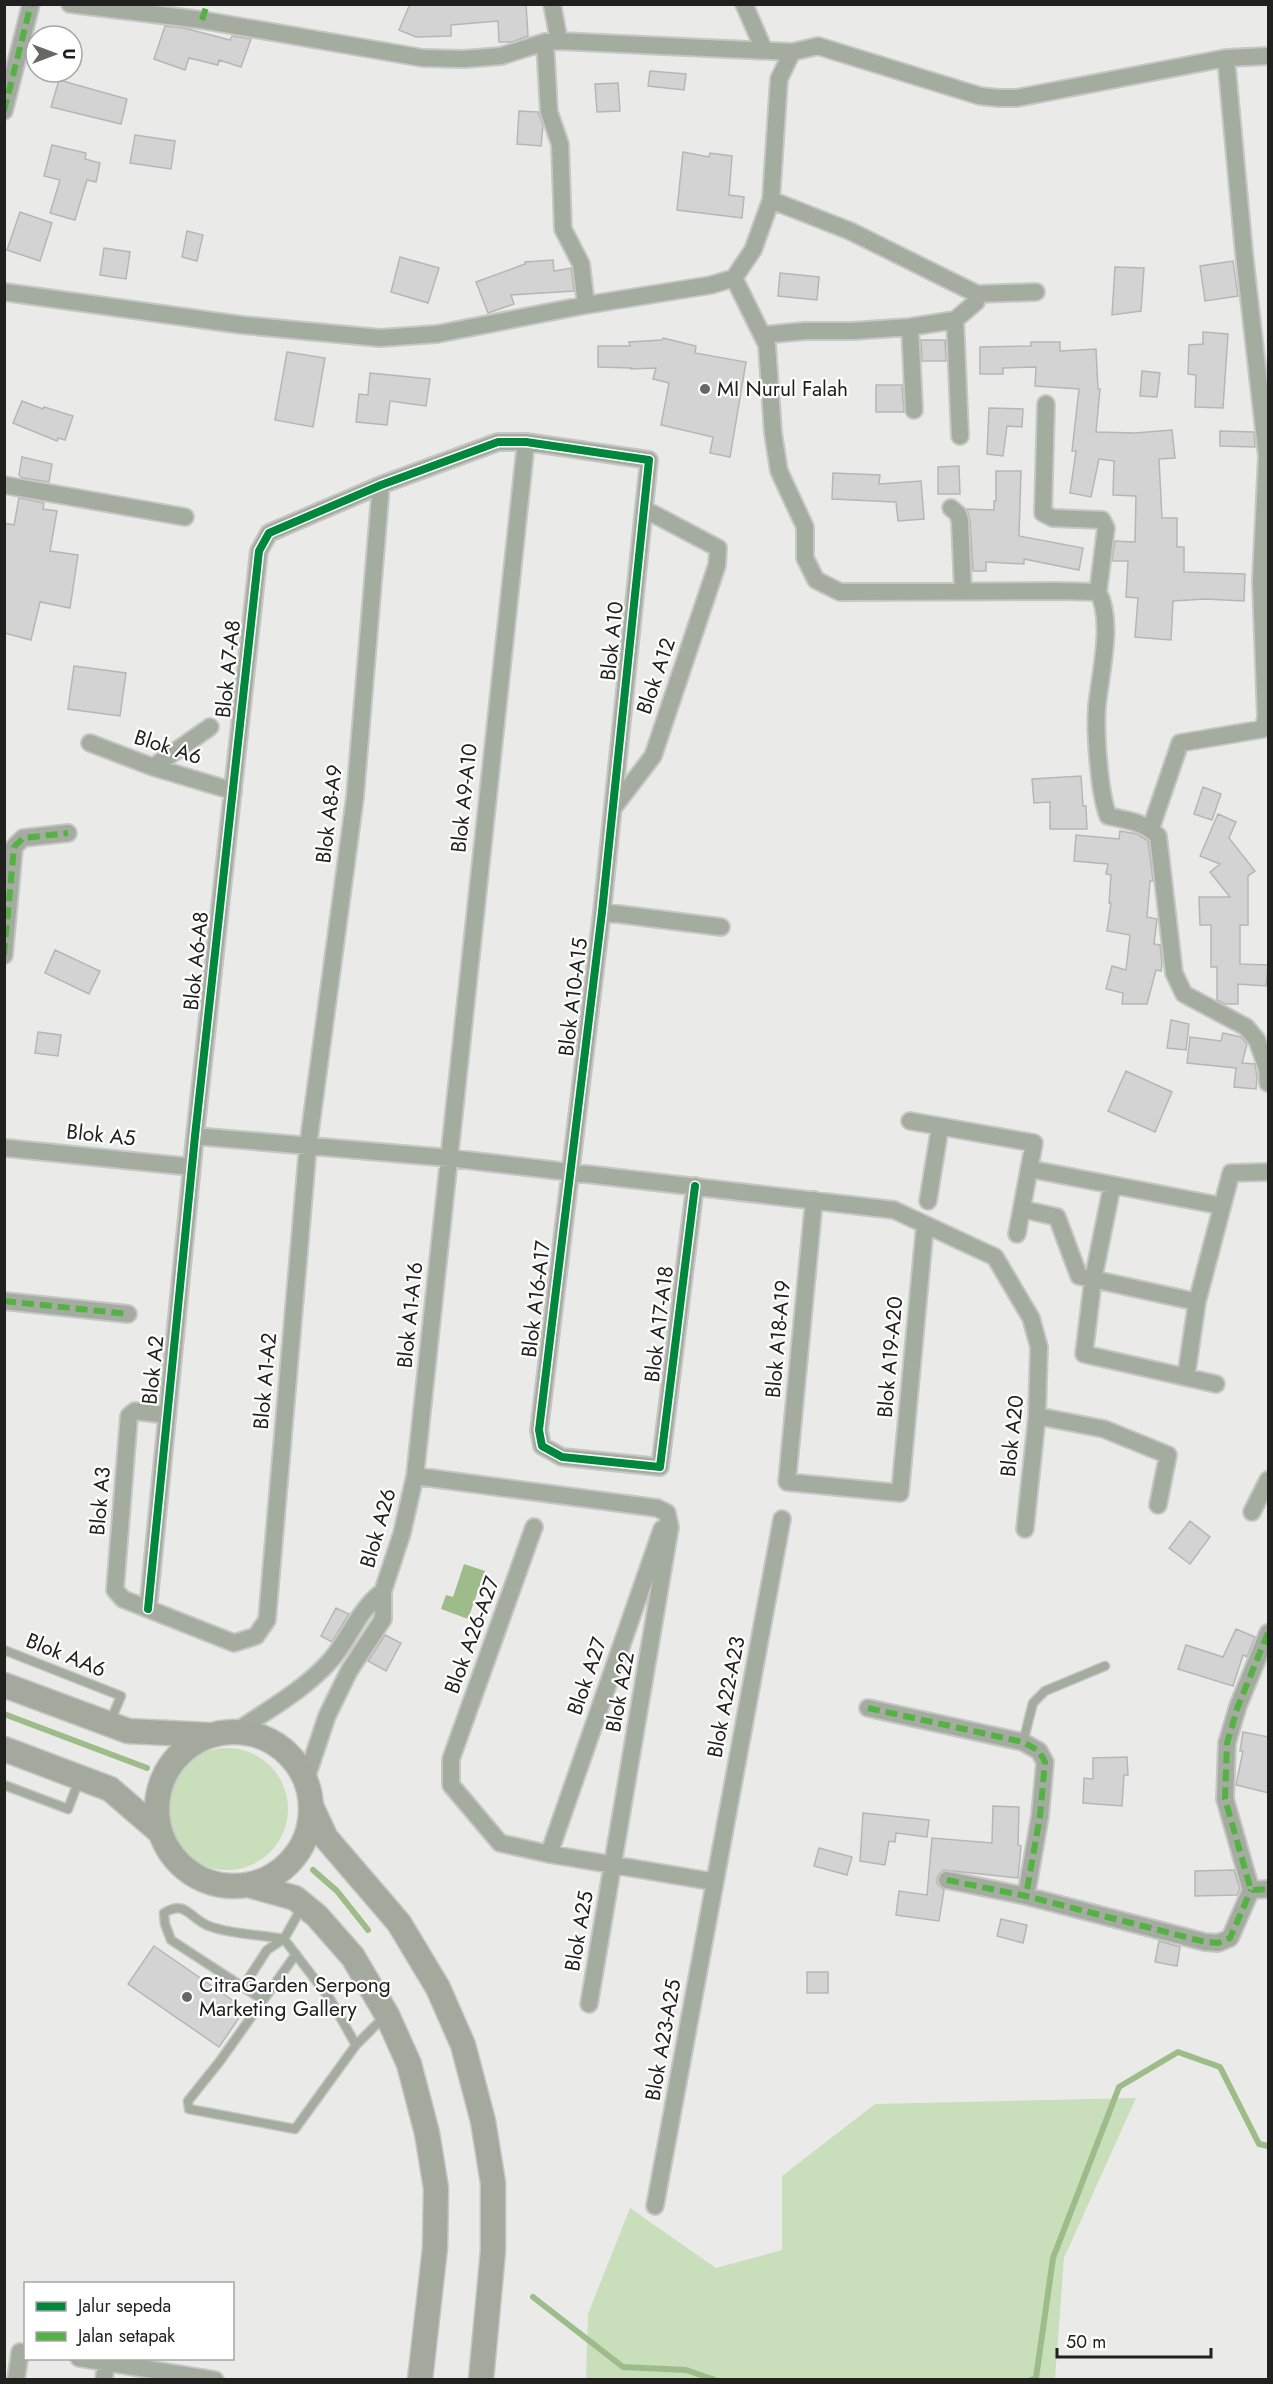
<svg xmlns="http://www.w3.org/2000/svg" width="1273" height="2384" viewBox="0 0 1273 2384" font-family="Jost,sans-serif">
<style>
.green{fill:#c9debb}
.water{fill:#9ebb8a}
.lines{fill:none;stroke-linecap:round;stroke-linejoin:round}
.stream{stroke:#9ebb8a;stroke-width:6}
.building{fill:#d3d3d3;stroke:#b6b6b6;stroke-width:1.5}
.lane-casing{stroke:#c6c7c5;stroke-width:11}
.street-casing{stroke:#c6c7c5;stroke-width:20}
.secondary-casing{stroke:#c6c7c5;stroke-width:27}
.lane{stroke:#a4ac9f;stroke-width:8}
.street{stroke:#a4ac9f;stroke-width:16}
.secondary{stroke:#a3aa9d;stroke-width:24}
.quiet{stroke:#55b145;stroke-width:6;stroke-dasharray:12 6;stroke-linecap:butt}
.cycleway-casing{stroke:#fff;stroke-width:11}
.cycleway{stroke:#00873e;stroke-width:8}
.poi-dot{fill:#676866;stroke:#fff;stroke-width:2}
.labels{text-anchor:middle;stroke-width:4.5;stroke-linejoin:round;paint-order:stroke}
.poi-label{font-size:21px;fill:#20211f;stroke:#fff;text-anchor:start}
.street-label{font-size:21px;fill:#20211f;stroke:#fff}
</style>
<rect width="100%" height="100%" fill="#eaebe9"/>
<path class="green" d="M166 1809a61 61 0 1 1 122 0a61 61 0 1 1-122 0Z
M1136 2098 1064 2258 1055 2379H586L588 2314 630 2208 716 2268 782 2250V2176L875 2104Z"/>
<path class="water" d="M464 1564 485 1571 468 1619 441 1609 446 1595 453 1597Z"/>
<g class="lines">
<path class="stream" d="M4 1714 147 1768
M313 1870 337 1891 368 1930
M533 2297 623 2367 686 2370 715 2380
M1031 2380 1036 2378 1053 2258 1119 2087 1178 2052 1220 2067 1259 2144 1268 2146"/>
</g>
<path class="building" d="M410 4H526L528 36 512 42H499L498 21 451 25V36L416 37 399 30Z
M165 26 184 28 230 40 232 36 251 39 241 67 219 60 218 65 189 58 185 70 154 59Z
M650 71 686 74 684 90 648 86Z
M59 80 127 99 121 124 51 107Z
M618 83 620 111 597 112 595 84Z
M519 111 538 112 543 125 541 146 517 144Z
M135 135 175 141 171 169 130 163Z
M52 145 86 153 85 159 100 163 96 182 87 180 75 220 50 213 60 180 44 176Z
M683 152 709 157 710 153 732 156 729 195 744 197 742 218 677 210Z
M20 212 52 223 40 261 7 250Z
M187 231 203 235 197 261 182 257Z
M104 248 130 252 126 279 100 275Z
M400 257 439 268 428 303 391 292Z
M553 260 554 271 571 268 574 291 511 295 514 304 488 313 476 282 525 264V262Z
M1233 261 1238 296 1205 301 1200 266Z
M1115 267 1144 268 1141 311 1112 315Z
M780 273 819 277 817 300 778 296Z
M1203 332 1228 334 1223 408 1195 407 1196 375 1188 374 1189 345 1203 344Z
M663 338 696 346 695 353 746 362 730 457 710 453 713 437 661 425 669 383 653 379 656 368 631 369V368L598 367V346H630L629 342 662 340Z
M921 340H945L946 361H922Z
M1031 342H1060V351L1096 349 1098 389H1100L1096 432 1135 433 1172 430 1175 458 1159 459 1162 518H1177V547H1184V572L1245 574 1244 601 1205 599 1173 601 1171 640 1135 637 1138 598 1126 597 1128 561H1112L1115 541 1135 542 1136 496 1113 495 1114 461 1099 459 1091 497 1070 493 1076 451H1072L1079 389 1035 386 1036 367 1003 368V374H980V347L1031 346Z
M287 352 325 358 313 427 275 420Z
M1142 371 1160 373 1157 397 1140 396Z
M370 373 430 379 426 406 390 401 387 425 356 422 359 394 368 395Z
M876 385H902L904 412H876Z
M22 401 43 409 44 407 73 416 65 440 58 438 57 441 13 423Z
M989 408 1023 409 1022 427 1007 426 1003 456 987 454Z
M1220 431 1254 432 1255 447 1220 446Z
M22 457 52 464 49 482 23 478 19 475Z
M959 466 960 494H938V467Z
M996 471H1021L1019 536 1083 548 1079 570 1024 559V564L986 562V571H973L970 520 967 509 994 510V501H996Z
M833 473 880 475 879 484 921 481 924 519 898 521 896 502 832 499Z
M19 498 44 503 43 509 57 511 50 551 78 555 70 608 40 602 31 640 4 633V523L14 525Z
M74 666 126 673 120 716 68 709Z
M1081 776 1083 806H1086L1087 829H1050V802L1034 803 1032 779Z
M1203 787 1221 794 1212 820 1194 814Z
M1218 814 1236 822 1229 838 1255 871 1248 876V925H1240V964L1268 965 1266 986 1238 984V1004H1225L1217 1000V967H1211V925H1200L1199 897H1230L1210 872 1220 864 1200 856Z
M1120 831 1137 834 1148 841 1153 881H1150L1147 917 1157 919 1154 944 1160 945 1162 963 1161 971 1156 970 1147 1004H1122L1123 993 1106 989 1112 966 1126 970 1130 935 1107 931 1111 903H1109L1111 875 1106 874 1108 864 1074 861 1076 835 1119 839Z
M55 950 100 971 89 994 45 973Z
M1171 1020 1189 1024 1186 1050 1167 1048Z
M38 1032 61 1035 58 1056 35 1053Z
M1223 1033 1241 1037 1247 1044 1242 1063 1255 1064 1257 1078 1256 1089 1234 1087 1236 1068 1187 1063 1190 1037 1221 1041Z
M1126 1071 1172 1092 1155 1132 1108 1111Z
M1190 1521 1210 1537 1190 1564 1169 1548Z
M336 1608 349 1614 332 1642 321 1636Z
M1236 1629 1255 1637 1247 1657 1243 1655 1233 1686 1178 1669 1186 1645 1223 1657Z
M385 1635 401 1643 386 1671 368 1661Z
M1243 1732 1269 1737V1793L1236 1785 1243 1751H1240Z
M1127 1757 1128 1775H1124L1122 1806 1083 1803 1084 1778 1093 1779V1758Z
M993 1806 1019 1807 1018 1845 1021 1846 1018 1878 944 1870 940 1873 937 1878V1884L944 1890 939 1921 896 1915 899 1891 927 1895 932 1838 992 1843Z
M863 1813 929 1820 927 1837 896 1833 895 1842 889 1841 885 1865 860 1861Z
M819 1848 852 1857 847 1875 814 1866Z
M1234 1870 1240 1889 1237 1895 1195 1896V1871Z
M1001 1919 1027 1925 1023 1943 997 1936Z
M1159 1941 1180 1947 1177 1966 1155 1962Z
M154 1946 245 2009 219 2047 128 1984Z
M807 1972H828V1993H807Z"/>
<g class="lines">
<defs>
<path id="lane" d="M4 1650 121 1696 110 1722
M1023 1742 1033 1703 1045 1691 1105 1666
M4 1785 68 1809 79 1780
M302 1907 284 1939 330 1999 356 2045
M296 1954 220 2061 188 2101 189 2109 295 2129 356 2045 384 2017
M243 1987 267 1950 284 1939
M263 2000 171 1940 165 1924 164 1913C186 1899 190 1919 209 1926 228 1934 263 1935 284 1939"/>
<path id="street" d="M70 4 202 20 423 58 464 59 501 56 545 42 559 41 792 52
M552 4 559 41
M744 4 764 50
M545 42 549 112 560 144 563 229 581 264 586 305
M4 111 31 4
M771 200 850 231 977 294 1036 292
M734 278 767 345 773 433 779 471 805 527V558L816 580 840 592 1058 591 1098 592C1114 621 1100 674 1097 706 1095 732 1099 792 1108 816 1127 820 1144 822 1158 836L1174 973 1184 994 1246 1027 1257 1040 1267 1068 1268 1083
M4 292 242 325 380 338 437 334 586 305 711 285 734 278 753 250 771 200 779 79 792 52 818 46 980 96 999 98H1017L1226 58 1268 56
M955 320 960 436
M910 327 914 410
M762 335 805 331H852L910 327 955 320 976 302 977 294
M1046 404 1043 513 1053 518 1102 520 1106 528 1098 592
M4 485 185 517
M951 508 958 514 960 521 963 591
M90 743 153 767 233 791
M153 767 210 727
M614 807 653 756 717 565 718 548 644 509
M1151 828 1180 743 1263 729 1266 718 1261 581 1267 456 1244 253 1226 58
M602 912 721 927
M4 955 14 847 23 838 68 833
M910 1121 1034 1143 1017 1234
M195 1136 449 1158 894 1210 995 1257 1031 1318 1039 1347 1037 1416 1025 1529
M6 1148 192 1167
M1030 1169 1222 1206
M1112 1186 1093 1280 1084 1354 1216 1384
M814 1200 787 1482 900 1493 925 1225
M928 1201 940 1127
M1022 1209 1057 1217 1079 1276 1197 1302
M4 1301 128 1314
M1186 1377 1197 1302 1231 1173 1268 1172
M166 1415 135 1411 129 1416 115 1590 123 1599 234 1643 256 1636 267 1620 308 1146 355 797 381 485
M1037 1416 1104 1429 1168 1455 1158 1505
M415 1476 657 1508 667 1513 670 1527 589 2004
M1252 1512 1268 1480
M534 1527 451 1759V1785L500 1843 549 1854 715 1882
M383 1591 402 1533 415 1476 526 442
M148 1609 195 1136 259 551 269 533 381 485 498 442H526L649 460 602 912 539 1430 542 1446 562 1457 660 1467 695 1186
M1268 1633 1238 1706 1227 1743 1225 1799 1251 1890 1268 1889
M868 1708 1023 1742 1039 1751 1045 1762 1040 1816 1026 1896
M237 1731C269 1709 304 1690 330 1661 351 1637 356 1613 383 1591V1619L349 1671 327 1716 306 1779
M549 1854 662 1529
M947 1880 1026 1896 1205 1942 1218 1943 1230 1938 1251 1890
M655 2206 782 1519
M79 2358 215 2380
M16 2380 20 2352
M104 2380 106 2362"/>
<path id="secondary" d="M4 1685 128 1731 208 1735
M157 1809a77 77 0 1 1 154 0a77 77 0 1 1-154 0Z
M4 1749 110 1789 160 1832
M312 1808 326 1838 399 1923 438 1988 463 2045 483 2121 493 2183V2251L481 2380
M252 1886 295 1898 317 1916 353 1957 387 2015 409 2064 427 2133 436 2188 435 2248 420 2380"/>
</defs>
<use href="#lane" class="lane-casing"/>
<use href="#street" class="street-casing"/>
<use href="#secondary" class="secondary-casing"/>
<use href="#lane" class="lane"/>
<use href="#street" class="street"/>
<use href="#secondary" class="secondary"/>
<path class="quiet" d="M202 20 207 4
M4 111 31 4
M4 955 14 847 23 838 68 833
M4 1301 128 1314
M1268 1633 1238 1706 1227 1743 1225 1799 1251 1890 1268 1889
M868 1708 1023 1742 1039 1751 1045 1762 1040 1816 1026 1896
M947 1880 1026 1896 1205 1942 1218 1943 1230 1938 1251 1890"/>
<defs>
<path id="cycleway" d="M148 1609 195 1136 259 551 269 533 381 485 498 442H526L649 460 602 912 539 1430 542 1446 562 1457 660 1467 695 1186"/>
</defs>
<use href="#cycleway" class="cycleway-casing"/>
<use href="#cycleway" class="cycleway"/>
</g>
<g class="poi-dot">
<circle cx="705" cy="389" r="6"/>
<circle cx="187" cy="1997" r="6"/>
</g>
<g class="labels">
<g class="poi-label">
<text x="717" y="396">MI Nurul Falah</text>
<text x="199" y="1992">CitraGarden Serpong<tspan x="199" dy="24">Marketing Gallery</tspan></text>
</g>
<g class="street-label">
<text transform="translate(612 641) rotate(-84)" y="7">Blok A10</text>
<text transform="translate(228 669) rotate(-84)" y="7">Blok A7-A8</text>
<text transform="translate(656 676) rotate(-71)" y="7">Blok A12</text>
<text transform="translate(168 747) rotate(18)" y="7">Blok A6</text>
<text transform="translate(464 798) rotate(-84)" y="7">Blok A9-A10</text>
<text transform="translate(329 814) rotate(-83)" y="7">Blok A8-A9</text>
<text transform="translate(196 961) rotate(-84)" y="7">Blok A6-A8</text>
<text transform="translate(573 997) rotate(-83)" y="7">Blok A10-A15</text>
<text transform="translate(101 1135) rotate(6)" y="7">Blok A5</text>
<text transform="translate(536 1299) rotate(-83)" y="7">Blok A16-A17</text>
<text transform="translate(410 1315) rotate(-84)" y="7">Blok A1-A16</text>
<text transform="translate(659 1324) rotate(-83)" y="7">Blok A17-A18</text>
<text transform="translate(778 1339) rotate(-85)" y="7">Blok A18-A19</text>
<text transform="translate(890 1357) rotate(-85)" y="7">Blok A19-A20</text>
<text transform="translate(153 1370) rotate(-84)" y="7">Blok A2</text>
<text transform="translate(265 1381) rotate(-85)" y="7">Blok A1-A2</text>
<text transform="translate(1012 1436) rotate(-84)" y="7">Blok A20</text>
<text transform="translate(100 1501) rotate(-85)" y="7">Blok A3</text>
<text transform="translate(378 1528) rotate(-74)" y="7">Blok A26</text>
<text transform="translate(472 1635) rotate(-70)" y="7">Blok A26-A27</text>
<text transform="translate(66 1655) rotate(22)" y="7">Blok AA6</text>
<text transform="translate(587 1676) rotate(-71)" y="7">Blok A27</text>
<text transform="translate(620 1692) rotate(-80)" y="7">Blok A22</text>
<text transform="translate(726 1697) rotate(-79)" y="7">Blok A22-A23</text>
<text transform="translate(579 1931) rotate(-80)" y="7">Blok A25</text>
<text transform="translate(663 2040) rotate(-80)" y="7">Blok A23-A25</text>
</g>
</g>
<rect width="1273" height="2384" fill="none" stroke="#20211f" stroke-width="12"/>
<rect x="24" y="2282" width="210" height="78" fill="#ffffff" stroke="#a6a6a5" stroke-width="1.5"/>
<rect x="36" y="2302" width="30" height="9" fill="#00873e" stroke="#a6a6a5" stroke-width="1.5"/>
<text x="78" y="2312" font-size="18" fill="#20211f">Jalur sepeda</text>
<rect x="36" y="2332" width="30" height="9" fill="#55b145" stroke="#a6a6a5" stroke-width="1.5"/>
<text x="78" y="2342" font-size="18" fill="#20211f">Jalan setapak</text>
<g transform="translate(54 54) rotate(90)"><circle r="28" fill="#ffffff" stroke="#a6a6a5" stroke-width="1.5"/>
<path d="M0-4.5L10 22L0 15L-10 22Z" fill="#676866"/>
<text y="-9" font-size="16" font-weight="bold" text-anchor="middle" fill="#20211f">U</text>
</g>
<path d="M1057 2348v9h154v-9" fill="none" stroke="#20211f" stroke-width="3"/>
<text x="1066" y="2348" font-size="18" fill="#20211f" stroke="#ffffff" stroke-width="4.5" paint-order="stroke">50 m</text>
</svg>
